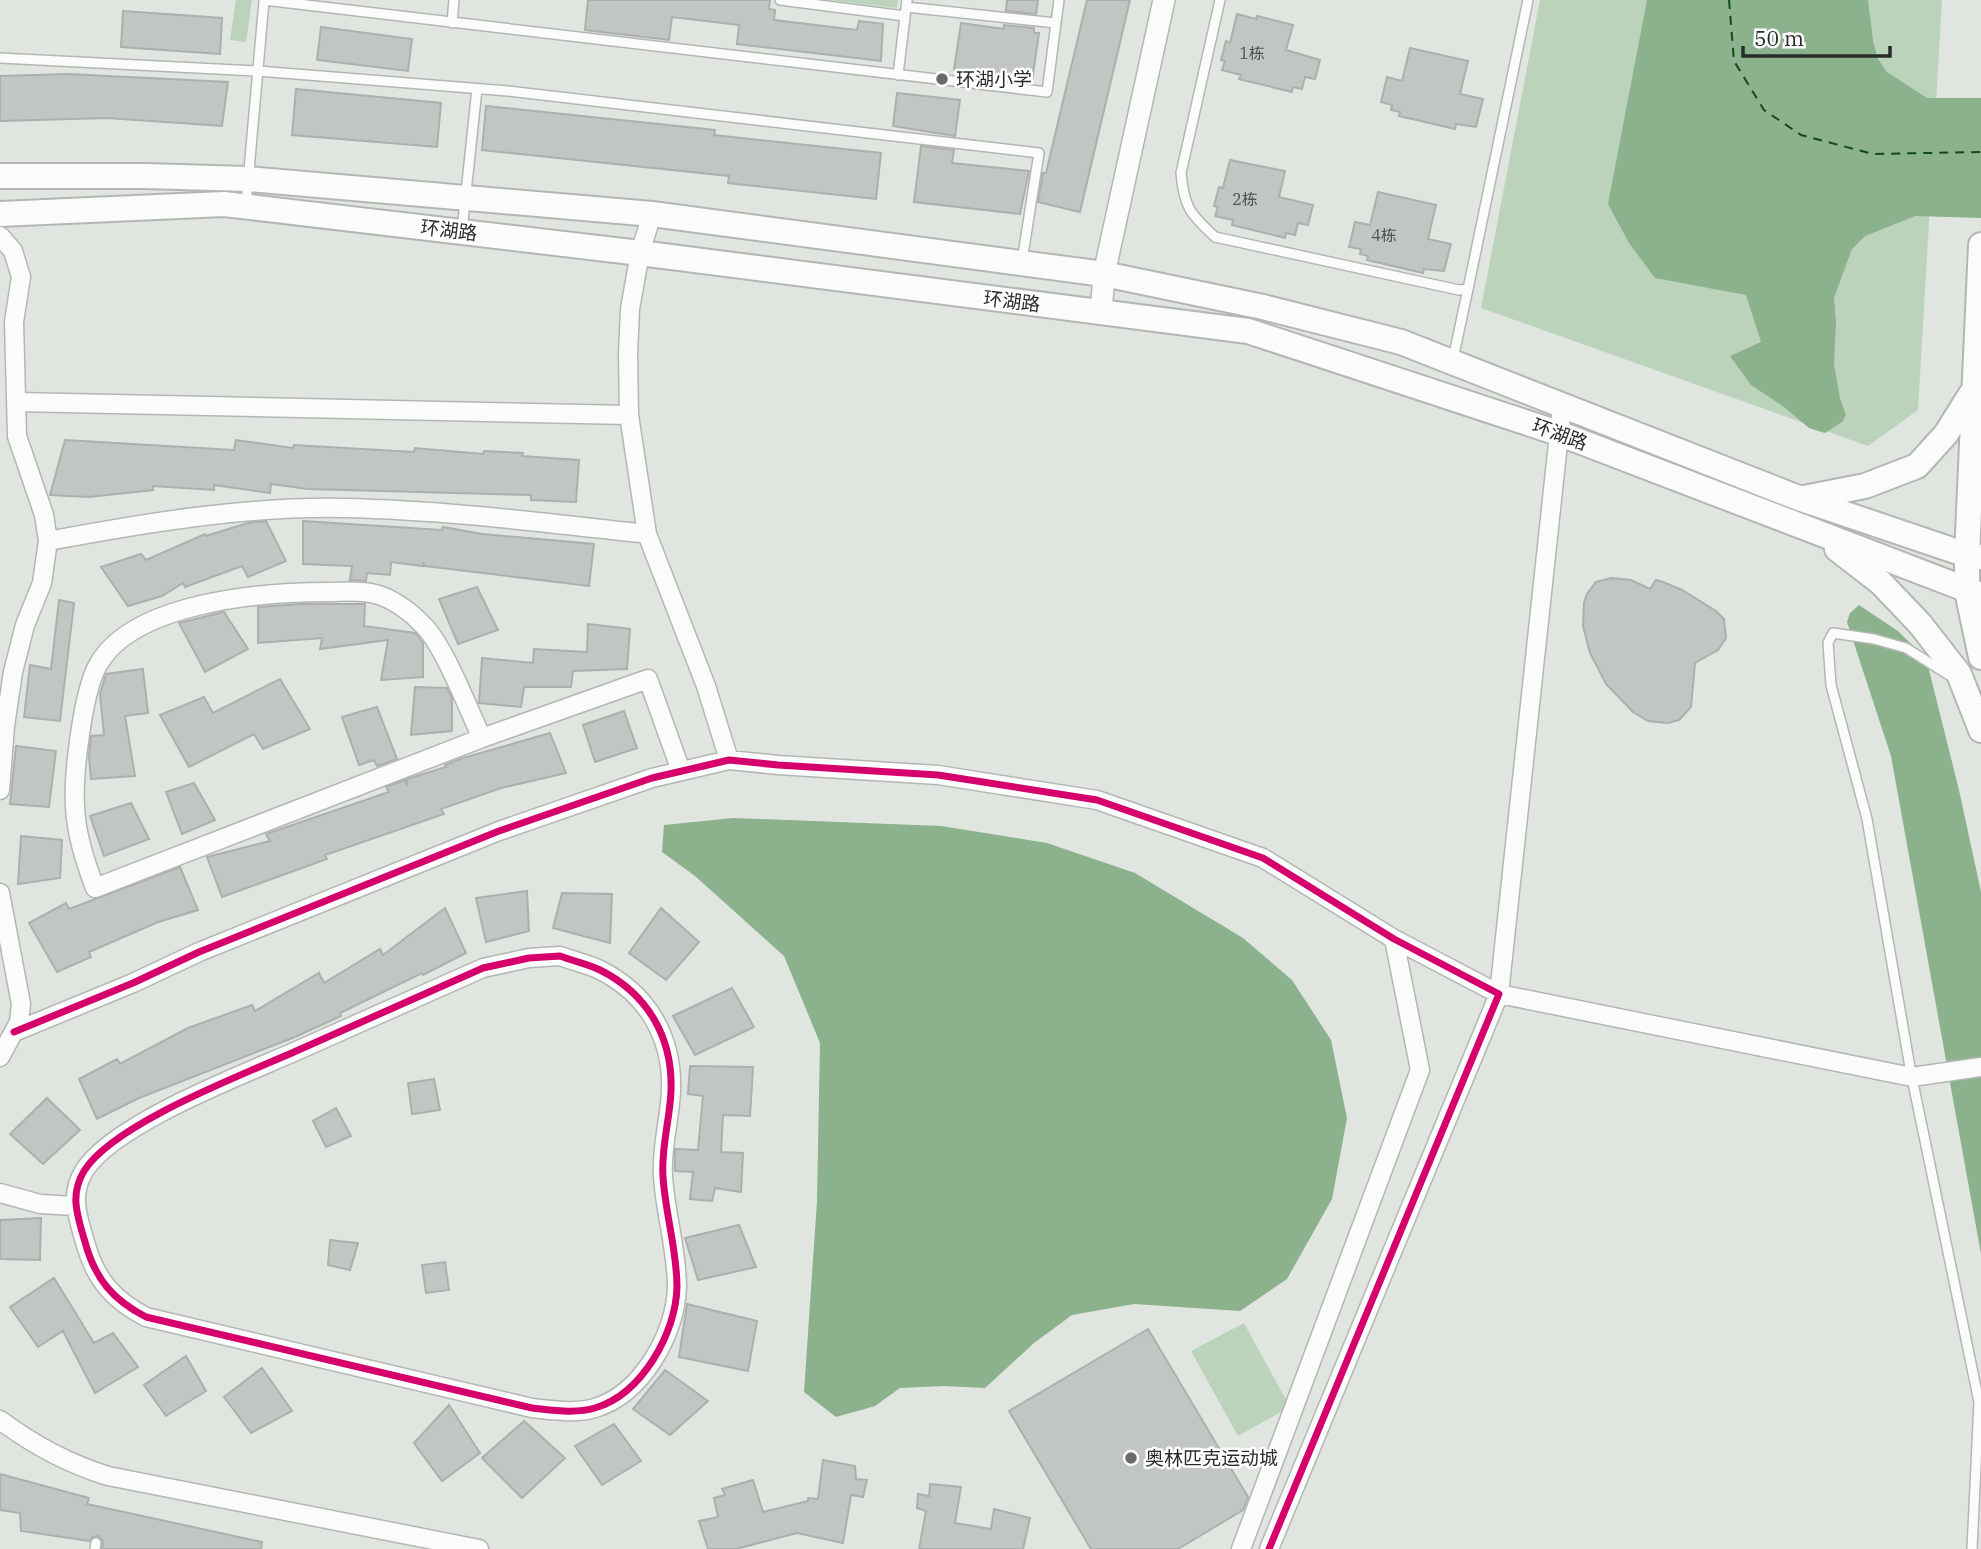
<svg xmlns="http://www.w3.org/2000/svg" width="1981" height="1549" viewBox="0 0 1981 1549" font-family="'IBM Plex Serif','Noto Sans SC',serif">
<style>
.green{fill:#bbd3bb}
.water{fill:#8bb18d}
.lines{fill:none;stroke-linecap:round;stroke-linejoin:round}
.ferry{stroke:#124b19;stroke-width:2;stroke-dasharray:9 7;stroke-linecap:butt}
.building{fill:#c2c6c2;stroke:#acb0ac;stroke-width:2}
.service-casing{stroke:#b3b7b3;stroke-width:12}
.minor-casing{stroke:#b3b7b3;stroke-width:21}
.tertiary-casing{stroke:#b3b7b3;stroke-width:24}
.secondary-casing{stroke:#b3b7b3;stroke-width:28}
.service{stroke:#fafbfa;stroke-width:9}
.minor{stroke:#fafbfa;stroke-width:18}
.tertiary{stroke:#fafbfa;stroke-width:21}
.secondary{stroke:#fafbfa;stroke-width:24}
.cycleway-casing{stroke:#fff;stroke-width:11}
.cycleway{stroke:#d6006c;stroke-width:7}
.poi-dot{fill:#686c68;stroke:#fff;stroke-width:2.5}
.labels{text-anchor:middle;stroke-width:5;stroke-linejoin:round;paint-order:stroke}
.number-label{font-size:16px;fill:#4e524e}
.poi-label{font-size:19px;fill:#282b28;stroke:#fff;text-anchor:start}
.street-label{font-size:19px;fill:#282b28;stroke:#fff}
</style>
<rect width="100%" height="100%" fill="#e0e5e0"/>
<path class="green" d="M236 0H252L246 42 230 40Z
M829 0H898L897 8Z
M1540 0H1942L1918 410 1868 446 1481 308Z
M1244 1323 1290 1407 1238 1436 1191 1351Z"/>
<path class="water" d="M1647 0H1868L1873 41 1878 59 1887 72 1927 98H1981V218L1915 216 1865 236 1852 249 1834 298 1836 322 1834 364 1840 398 1846 415 1842 422 1825 433 1809 428 1784 407 1751 385 1730 356 1761 342 1746 295 1655 278 1629 243 1608 204Z
M1859 605 1898 631 1914 647 1929 670 1959 790 1981 892V1254L1891 756 1847 622 1850 613Z
M733 818 941 826 1047 843 1135 873 1243 938 1292 980 1331 1040 1347 1118 1332 1199 1287 1279 1240 1311 1134 1304 1072 1315 1034 1343 985 1388 944 1386 900 1388 875 1406 836 1417 804 1392 817 1201 820 1043 784 956 695 876 662 852 664 825Z"/>
<g class="lines">
<path class="ferry" d="M1729 0 1734 61 1764 110 1801 135 1873 154 1981 152"/>
</g>
<path class="building" d="M588 0H770L769 9 775 10 774 20 857 30 859 21 883 24 881 61 737 44 739 25 672 17 669 40 585 30Z
M1007 0H1038L1036 14 1006 11Z
M1087 0H1130L1080 212 1038 202 1043 173H1046Z
M123 11 222 18 220 54 121 47Z
M1237 14 1256 19 1257 16 1293 25 1286 50 1320 60 1315 79 1305 77 1302 89 1293 87 1292 92 1239 79 1241 75 1222 70 1225 61 1221 60 1226 41 1230 43Z
M961 23 1004 29V25L1034 28V33H1039L1032 81 954 70Z
M321 27 412 39 408 71 317 60Z
M1410 48 1468 61 1460 94 1483 99 1476 127 1456 124 1455 129 1399 116 1400 112 1391 110 1392 105 1381 102 1387 77 1402 81Z
M68 74 228 82 222 126 107 118 0 121V76Z
M296 89 441 103 437 147 292 135Z
M897 93 960 100 955 136 893 126Z
M486 106 715 130 714 135 881 153 876 199 728 183 729 176 482 150Z
M921 146 954 150 952 163 1029 171 1020 214 914 202Z
M1230 160 1285 171 1279 197 1313 205 1308 225 1298 223 1295 235 1286 233 1285 238 1232 225 1233 220 1215 216 1218 207 1214 206 1219 187 1223 188Z
M1378 192 1436 205 1428 239 1451 244 1444 271 1424 269 1423 273 1367 260 1368 256 1360 254 1361 249 1349 247 1355 222 1370 225Z
M65 440 234 450 236 440 293 448 294 445 414 452 415 448 483 454 484 451 523 453 522 456 579 460 576 502 531 500V495L308 489 271 484 270 493 214 485V490L153 486V490L89 497 50 495Z
M266 521 286 561 248 577 242 566 185 587 183 583 162 596 128 606 101 567 141 554 146 560 205 534 206 536 248 523Z
M303 521 442 530 443 527 482 534 594 544 589 586 425 566 423 562V566L391 562 390 575 367 573 366 581 350 580 352 566 303 564Z
M1611 578 1631 580 1650 589 1656 580 1663 582 1682 590 1716 611 1724 619 1726 638 1718 650 1695 663 1691 707 1679 720 1668 723 1648 721 1633 712 1606 684 1590 653 1583 626 1584 603 1587 594 1596 582Z
M477 587 498 630 458 644 439 599Z
M59 600 74 603 60 721 24 717 30 665 51 669Z
M301 604H365L364 626 415 633 423 643V677L381 680 388 640 320 649 322 638 258 643V607Z
M224 612 248 649 205 672 179 623Z
M588 624 630 629 627 669 573 671 571 687H524L521 707 479 703 482 658 533 663 534 649 587 652Z
M143 669 148 713 125 716 135 776 91 779 89 757 91 736 104 735 100 694 106 674Z
M280 679 310 729 263 749 254 734 189 767 160 715 204 697 213 713Z
M415 687 447 688 452 698V731L411 735Z
M377 707 397 759 377 766 374 760 359 765 342 717Z
M624 711 637 748 595 762 583 725Z
M550 733 566 773 501 788 441 809 444 814 325 855 327 859 222 897 207 857 270 841 266 834 389 792 386 787 405 780 407 786V779L446 767 445 765 460 759Z
M16 746 56 751 49 807 10 804Z
M194 783 215 820 182 834 166 792Z
M131 803 149 839 104 856 90 816Z
M21 836 62 840 60 878 18 884Z
M180 867 198 910 158 922 89 952 91 957 57 972 29 923 66 903 69 909Z
M527 891 529 931 486 942 476 898Z
M562 893 612 894 610 943 553 928Z
M445 908 466 953 423 975 422 973 340 1013 341 1016 295 1037 139 1098 97 1119 79 1079 117 1059 120 1064 188 1028 252 1005 255 1011 319 973 324 983 380 949 383 955Z
M661 908 699 942 666 980 629 953Z
M732 988 754 1027 695 1055 673 1016Z
M690 1066 753 1067 750 1116 723 1115 721 1152 743 1153 741 1192 715 1188 712 1201 690 1199 693 1172 675 1171V1149L698 1150 703 1096 688 1094Z
M434 1079 440 1110 412 1114 408 1083Z
M47 1098 80 1130 43 1164 10 1134Z
M336 1108 351 1136 326 1147 313 1121Z
M41 1218 40 1260 0 1259V1220Z
M739 1225 756 1267 698 1280 685 1238Z
M330 1240 358 1243 350 1270 328 1265Z
M445 1262 449 1290 426 1293 422 1265Z
M54 1278 94 1343 113 1333 138 1367 95 1393 63 1331 38 1347 10 1307Z
M687 1304 757 1321 748 1371 679 1357Z
M1148 1329 1248 1497 1243 1510 1178 1549H1091L1009 1411Z
M186 1356 206 1391 166 1416 144 1385Z
M262 1368 292 1411 251 1433 224 1397Z
M665 1370 708 1401 670 1435 633 1409Z
M449 1405 480 1453 442 1481 414 1443Z
M524 1421 565 1458 522 1498 482 1458Z
M614 1424 641 1461 602 1485 575 1446Z
M823 1460 855 1466 856 1479 867 1480 863 1497 851 1495 843 1543 797 1533 736 1549H708L699 1521 718 1517 714 1498 725 1495 722 1489 753 1480 763 1512 808 1501V1498L818 1499Z
M0 1474 89 1498 87 1504 262 1542 261 1549H102L103 1541 98 1536 93 1537 89 1541 21 1531 20 1513 0 1510Z
M930 1484 961 1487 955 1523 991 1529 994 1509 1030 1518 1023 1549H919L926 1511 917 1508 918 1494 929 1496Z"/>
<g class="lines">
<defs>
<path id="service" d="M264 0 1047 92 1059 0
M780 0 905 16
M1220 0 1181 173C1184 207 1190 214 1215 237L1459 290 1468 289 1528 0
M906 7 1056 23
M452 23 454 0
M0 58 258 71 508 91 1039 153 1022 261
M898 75 907 0
M246 204 264 1
M462 230 477 89
M1453 359 1468 289
M1949 675 1906 648 1874 639 1833 633 1828 643 1831 685 1867 819 1911 1073 1979 1402 1972 1549
M95 1549 96 1543"/>
<path id="minor" d="M652 214 640 253 630 309 628 353 629 415 647 534 706 686 729 760
M0 236 13 251 21 277 14 322 17 436 44 515 48 541 42 583 25 625 13 672 5 726 0 790
M17 402 629 415
M1562 406 1499 994 1912 1077 1981 1067
M48 541C145 523 245 506 344 508 446 510 546 523 647 534
M482 738C468 709 444 645 423 625 411 612 392 598 375 594 360 590 342 592 327 592 263 592 133 602 98 665 83 691 73 774 75 806 76 834 85 861 95 888L482 738 648 679 681 771
M0 893 21 1004 19 1022 0 1057
M560 956C573 961 588 964 600 970 648 994 673 1038 671 1091 670 1119 661 1147 663 1176 665 1213 677 1249 677 1287 676 1333 642 1394 595 1408 575 1414 552 1410 532 1408L146 1317C113 1300 95 1279 85 1242 78 1217 69 1196 84 1171 113 1124 242 1075 294 1052 357 1024 420 996 483 968L529 958Z
M14 1032 133 983 199 952 499 831 652 778 729 760 778 765 938 775 1097 800 1263 858 1394 939 1499 994 1269 1549
M0 1193 40 1204 75 1206
M0 1420C32 1444 69 1464 108 1476L479 1549
M1241 1549 1420 1070 1394 939"/>
<path id="tertiary" d="M1101 313 1104 274 1164 0"/>
<path id="secondary" d="M0 176H145L248 179 652 214 1104 274 1263 307 1401 342 1801 499 1967 555 1981 557
M0 214 224 204 640 253 1248 331 1558 433 1981 595
M1981 245 1967 555V591L1981 657
M1804 498 1865 486 1917 466 1946 434 1971 394
M1837 549 1881 583 1920 624 1959 674 1981 730"/>
</defs>
<use href="#service" class="service-casing"/>
<use href="#minor" class="minor-casing"/>
<use href="#tertiary" class="tertiary-casing"/>
<use href="#secondary" class="secondary-casing"/>
<use href="#service" class="service"/>
<use href="#minor" class="minor"/>
<use href="#tertiary" class="tertiary"/>
<use href="#secondary" class="secondary"/>
<defs>
<path id="cycleway" d="M560 956C573 961 588 964 600 970 648 994 673 1038 671 1091 670 1119 661 1147 663 1176 665 1213 677 1249 677 1287 676 1333 642 1394 595 1408 575 1414 552 1410 532 1408L146 1317C113 1300 95 1279 85 1242 78 1217 69 1196 84 1171 113 1124 242 1075 294 1052 357 1024 420 996 483 968L529 958Z
M14 1032 133 983 199 952 499 831 652 778 729 760 778 765 938 775 1097 800 1263 858 1394 939 1499 994 1269 1549"/>
</defs>
<use href="#cycleway" class="cycleway-casing"/>
<use href="#cycleway" class="cycleway"/>
</g>
<g class="poi-dot">
<circle cx="942" cy="79" r="7"/>
<circle cx="1131" cy="1458" r="7"/>
</g>
<g class="labels">
<g class="number-label">
<text x="1252" y="59">1栋</text>
<text x="1245" y="205">2栋</text>
<text x="1384" y="241">4栋</text>
</g>
<g class="poi-label">
<text x="956" y="86">环湖小学</text>
<text x="1145" y="1465">奥林匹克运动城</text>
</g>
<g class="street-label">
<text transform="translate(449 230) rotate(7)" y="7">环湖路</text>
<text transform="translate(1012 301) rotate(7)" y="7">环湖路</text>
<text transform="translate(1560 434) rotate(20)" y="7">环湖路</text>
</g>
</g>
<path d="M1743 46v10h147v-10" fill="none" stroke="#282b28" stroke-width="3.5"/>
<text x="1754" y="46" font-size="21" fill="#282b28" stroke="#ffffff" stroke-width="5" paint-order="stroke">50 m</text>
</svg>
